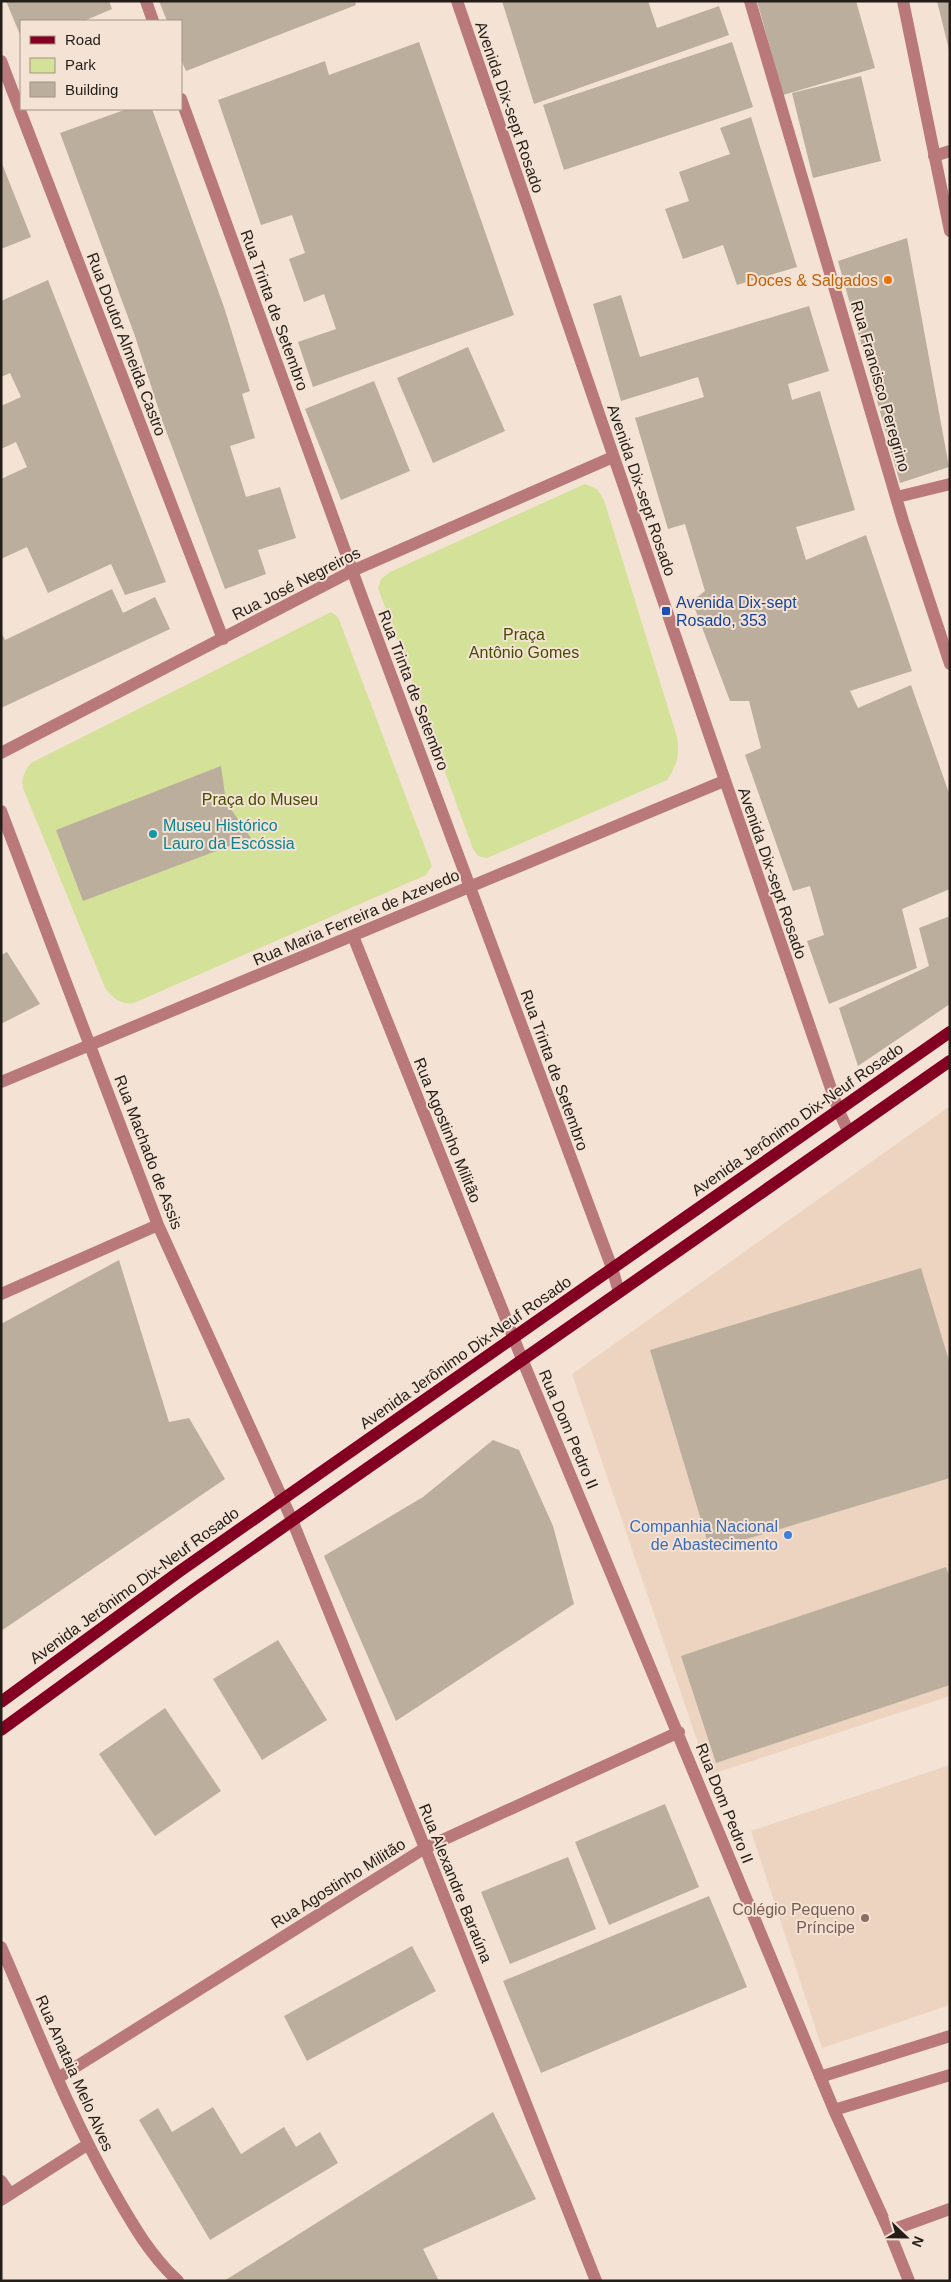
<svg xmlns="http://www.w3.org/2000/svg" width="951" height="2282" viewBox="0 0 951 2282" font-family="Arial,sans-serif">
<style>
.built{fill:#ecd4c0}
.green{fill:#d4e199}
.building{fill:#bbae9d}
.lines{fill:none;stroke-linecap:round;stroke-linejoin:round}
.minor{stroke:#b9787a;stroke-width:12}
.major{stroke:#840023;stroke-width:12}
.food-dot{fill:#e8710a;stroke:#f4e2d4;stroke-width:2}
.transit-dot{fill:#1a4fb4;stroke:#f4e2d4;stroke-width:2}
.culture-dot{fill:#0f9aa8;stroke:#f4e2d4;stroke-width:2}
.shop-dot{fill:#3f7fe0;stroke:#f4e2d4;stroke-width:2}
.education-dot{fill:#8d6e63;stroke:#f4e2d4;stroke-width:2}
.labels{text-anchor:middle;stroke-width:4;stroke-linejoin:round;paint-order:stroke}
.street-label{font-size:16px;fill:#241e19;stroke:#f4e2d4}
.food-label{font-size:16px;fill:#c56008;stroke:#f4e2d4;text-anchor:end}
.transit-label{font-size:16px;fill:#164399;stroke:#f4e2d4;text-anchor:start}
.park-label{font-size:16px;fill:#454e01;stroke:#f4e2d4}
.culture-label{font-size:16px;fill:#0d838f;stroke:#f4e2d4;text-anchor:start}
.shop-label{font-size:16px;fill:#366cbe;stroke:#f4e2d4;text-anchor:end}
.education-label{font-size:16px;fill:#785e54;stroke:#f4e2d4;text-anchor:end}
</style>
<rect width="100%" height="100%" fill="#f4e2d4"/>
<path class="built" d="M950 1106V1696L709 1775 572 1374Z
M950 1765V2005L822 2048 751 1831Z"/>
<path class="green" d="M585 484 597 489 604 500 677 737C680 755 677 765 667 780L487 858 478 856 473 849 378 588 381 579 390 572Z
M331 612 338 617 432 866 426 875 134 1003C120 1005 113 998 105 988L23 788C21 778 25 770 31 763Z"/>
<path class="building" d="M6 1H109L112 9 84 21H21V37Z
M159 1H355L356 5 186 71 181 60V21H167Z
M502 1H648L657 28 719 6 729 35 534 104Z
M757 1H856L875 68 783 95Z
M937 1H950V50H949Z
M419 42 514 315 313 387 298 342 336 329 324 294 304 302 289 259 305 253 292 215 261 225 218 100 325 61 329 75Z
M732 42 753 107 564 170 543 105Z
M861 76 881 161 813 178 792 93Z
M127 109H152L224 307 250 391 242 394 255 438 230 446 246 497 280 487 296 538 258 550 266 574 225 589 162 420 135 336 60 133Z
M751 117 797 267 737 285 723 245 683 259 665 209 689 201 679 172 730 154 720 128Z
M1 161 31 237 1 249Z
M907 238 949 467 900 483 838 261Z
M48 280 166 582 125 595 111 564 48 593 27 547 1 559V479L27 467 16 442 1 449V406L21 397 10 373 1 377V301Z
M621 295 640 357 809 306 829 371 788 384 792 400 820 391 855 510 796 527 806 560 866 535 912 671 850 691 858 708 911 685 950 796V889L902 909 917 968 829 1004 807 941 824 935 810 886 793 891 745 755 761 748 749 701H730L692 601 705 591 685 524 668 529 635 418 704 397 698 377 621 401 593 304Z
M468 347 505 431 433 463 397 378Z
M374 381 410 471 341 500 305 409Z
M112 589 123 613 155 597 170 629 1 708V632L5 640Z
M221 766 226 802 251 838 83 901 56 830Z
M950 916V1004L858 1066 839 1008 929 966 919 928Z
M7 952 40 1004 1 1024V955Z
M119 1260 169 1422 189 1418 225 1479 1 1631V1324Z
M921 1268 950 1364V1478L710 1550 650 1350Z
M493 1440 519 1450 553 1526 574 1604 396 1721 324 1556 423 1497Z
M946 1567 950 1578V1685L716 1763 681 1656Z
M278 1640 327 1720 262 1760 213 1679Z
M165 1708 221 1791 155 1836 99 1754Z
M665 1804 699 1887 609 1925 575 1842Z
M568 1857 596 1929 510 1964 481 1892Z
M709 1896 747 1987 541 2073 503 1981Z
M412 1946 436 1991 307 2061 284 2016Z
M213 2107 241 2154 284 2127 296 2147 320 2132 338 2163 210 2240 139 2120 158 2108 172 2132Z
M493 2112 536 2199 423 2249 439 2281H224Z"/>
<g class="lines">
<path class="minor" d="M146 1 153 21
M457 1 838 1109 848 1131
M750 1 903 521 950 664
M903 1 950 231
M1 61 223 639
M181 99 360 592 612 1268 619 1292
M934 156 950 151
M897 497 950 484
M1 753 352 571 613 457
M1 811 158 1225 292 1520 425 1848 596 2281
M353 936 522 1359 834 2110 889 2231 909 2281
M1 1082 724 781
M1 1294 158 1225
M1 1947C37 2029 69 2114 114 2192 133 2225 150 2255 178 2281
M820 2077 950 2036
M58 2078 425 1848 679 1732
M834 2110 950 2075
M1 2181 10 2194
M1 2200 87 2145
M889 2231 950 2209"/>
<path class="major" d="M1 1702 180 1571 950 1032
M1 1730 193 1590 950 1061"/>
</g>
<circle class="food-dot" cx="888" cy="280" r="5"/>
<rect class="transit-dot" x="661" y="606" width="10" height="10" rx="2.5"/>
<circle class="culture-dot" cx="153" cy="834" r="5"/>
<circle class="shop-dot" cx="788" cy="1535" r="5"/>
<circle class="education-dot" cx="865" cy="1918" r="5"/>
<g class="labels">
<g class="street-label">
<text transform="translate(510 107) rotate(71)" y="6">Avenida Dix-sept Rosado</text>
<text transform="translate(275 310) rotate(70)" y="6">Rua Trinta de Setembro</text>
<text transform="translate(127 344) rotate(69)" y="6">Rua Doutor Almeida Castro</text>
<text transform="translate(881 386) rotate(74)" y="6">Rua Francisco Peregrino</text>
<text transform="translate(642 490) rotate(71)" y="6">Avenida Dix-sept Rosado</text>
<text transform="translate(296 583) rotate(-27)" y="6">Rua José Negreiros</text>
<text transform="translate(414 690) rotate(69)" y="6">Rua Trinta de Setembro</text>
<text transform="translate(773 873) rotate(71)" y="6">Avenida Dix-sept Rosado</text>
<text transform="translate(356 917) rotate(-23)" y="6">Rua Maria Ferreira de Azevedo</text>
<text transform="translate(555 1070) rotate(70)" y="6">Rua Trinta de Setembro</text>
<text transform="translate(797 1119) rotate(-35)" y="6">Avenida Jerônimo Dix-Neuf Rosado</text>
<text transform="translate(448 1130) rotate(68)" y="6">Rua Agostinho Militão</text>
<text transform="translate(149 1152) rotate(69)" y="6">Rua Machado de Assis</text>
<text transform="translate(465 1352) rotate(-35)" y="6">Avenida Jerônimo Dix-Neuf Rosado</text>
<text transform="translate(569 1429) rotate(67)" y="6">Rua Dom Pedro II</text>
<text transform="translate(134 1585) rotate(-36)" y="6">Avenida Jerônimo Dix-Neuf Rosado</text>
<text transform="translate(725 1803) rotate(68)" y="6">Rua Dom Pedro II</text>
<text transform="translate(338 1883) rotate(-32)" y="6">Rua Agostinho Militão</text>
<text transform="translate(456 1883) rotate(68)" y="6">Rua Alexandre Baraúna</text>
<text transform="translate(75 2073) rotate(66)" y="6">Rua Anataia Melo Alves</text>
</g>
<g class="food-label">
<text x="878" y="286">Doces &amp; Salgados</text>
</g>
<g class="transit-label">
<text x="676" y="608">Avenida Dix-sept<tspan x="676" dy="18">Rosado, 353</tspan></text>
</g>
<g class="park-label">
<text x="524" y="640">Praça<tspan x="524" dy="18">Antônio Gomes</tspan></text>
<text x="260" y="805">Praça do Museu</text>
</g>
<g class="culture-label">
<text x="163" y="831">Museu Histórico<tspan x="163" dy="18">Lauro da Escóssia</tspan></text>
</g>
<g class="shop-label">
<text x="778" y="1532">Companhia Nacional<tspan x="778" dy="18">de Abastecimento</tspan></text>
</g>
<g class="education-label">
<text x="855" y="1915">Colégio Pequeno<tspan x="855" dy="18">Príncipe</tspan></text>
</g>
</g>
<rect width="951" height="2282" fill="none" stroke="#241e19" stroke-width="5"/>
<rect x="20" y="20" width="162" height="90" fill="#f4e2d4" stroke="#a19489"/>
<rect x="30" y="36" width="25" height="8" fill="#840023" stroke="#a19489"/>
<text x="65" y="45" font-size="15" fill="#241e19">Road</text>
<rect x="30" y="58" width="25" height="15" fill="#d4e199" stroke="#a19489"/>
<text x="65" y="70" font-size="15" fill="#241e19">Park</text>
<rect x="30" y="82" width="25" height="15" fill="#bbae9d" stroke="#a19489"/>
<text x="65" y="95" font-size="15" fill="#241e19">Building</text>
<g transform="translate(906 2237) rotate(112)" stroke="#f4e2d4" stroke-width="4" paint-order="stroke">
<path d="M0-4L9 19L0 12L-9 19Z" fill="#241e19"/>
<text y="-8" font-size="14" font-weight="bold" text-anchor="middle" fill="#241e19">N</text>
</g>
</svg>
